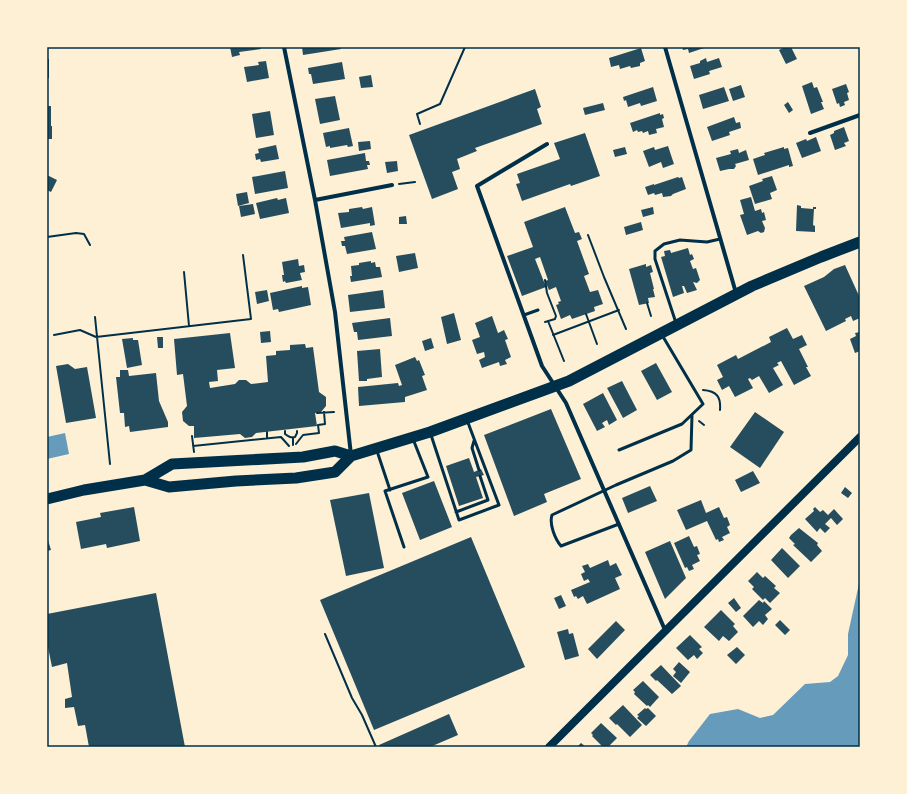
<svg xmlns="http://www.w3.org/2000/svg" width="907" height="794" viewBox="0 0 907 794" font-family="'Fira Sans Condensed',sans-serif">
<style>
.water{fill:#669bbc}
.building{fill:#264d5e}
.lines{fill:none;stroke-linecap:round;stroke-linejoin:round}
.path{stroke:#003049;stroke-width:2}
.service{stroke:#003049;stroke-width:3}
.minor{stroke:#003049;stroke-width:4}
.secondary{stroke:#003049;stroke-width:8}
.trunk{stroke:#003049;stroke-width:11}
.neatline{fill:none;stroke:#003049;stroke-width:1.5}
</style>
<rect width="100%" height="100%" fill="#fdf0d5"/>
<path class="water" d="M65 433 69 454 47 459V437Z
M860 579V747H686L689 741 710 714 738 709 760 718 773 715 805 684 830 682 838 676 848 655V634Z"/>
<path class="building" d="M230 47H260L261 49 239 52 240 55 232 57Z
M302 47H340L341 49 303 55Z
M682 47H704V48L689 53 688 49 683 50Z
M785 47H791L797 59 786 64 779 50Z
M641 48 645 61 640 63V66L631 68 630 66 620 69 619 65 611 67 609 58Z
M706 58 707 62 719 58 722 67 709 71 710 74 694 79 690 66 700 63V61Z
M47 59H49V78H47Z
M266 61 269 78 247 82 244 67 259 65 258 62Z
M342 62 345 79 313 84 311 74H309L308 68Z
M371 75 373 87 361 88 359 77Z
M812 82 814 88 817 87 823 102H821L824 109 811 114 802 86Z
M846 84 849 92 847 93 849 100 844 102 845 105 840 107 839 103 837 104 832 89Z
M741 85 745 97 733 101 729 89Z
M653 87 657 101 641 106 640 103 628 107 626 100 624 101 623 97Z
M724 87 729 101 703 109 699 95Z
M535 89 541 107 537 109 542 124 475 148 477 151 457 159 460 169 452 172 458 189 432 199 409 135Z
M335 96 340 120 320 124 315 99Z
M788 102 793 110 789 113 784 105Z
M603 103 605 110 585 115 583 108Z
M47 106H51V126H52V139H47Z
M270 111 274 135 256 138 252 114Z
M660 113V115L663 114 664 118 662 119 664 127 656 129 657 133 649 135 648 131 643 133 642 131 638 132 637 130 633 132 630 123Z
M734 117 736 123 740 122 741 128 729 132 730 135 712 141 707 127Z
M844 127 849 141 844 143 846 146 835 150 830 135 834 133V131Z
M349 128 353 146 348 147 347 145 330 148V146L326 147 323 133Z
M585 133 600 176 571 186 570 184 522 201 516 184 520 183 517 174 560 159 554 143Z
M816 137 821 151 802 158 796 143 806 139 807 141Z
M370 141 371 149 359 151 358 142Z
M276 145 279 159 261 162 260 159 256 160 255 154 259 153 258 149Z
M668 146 674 164 663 168 661 162 649 167 643 151 654 147 655 150Z
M625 147 627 154 615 157 613 150Z
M784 147V149L788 148 793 166 789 167V165L758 175 753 159 765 155 764 153Z
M738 149 739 153 746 150 749 160 735 164 736 166 734 169H729L720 171 716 158 731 154 730 151Z
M365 153 366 161H369L370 165H367L368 169 330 176 327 160Z
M397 161 398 171 387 173 385 162Z
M285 171 288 188 255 194 252 177Z
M47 175 57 180 51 192 47 190Z
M772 176 777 190 770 193 772 199 755 204 749 186 763 181 762 179Z
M678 177 679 178 682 177 686 189 673 194 671 196 663 197 662 193 655 195 654 193 648 195 645 187 654 184V185Z
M247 192 249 203 238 206 236 194Z
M751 197 755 211 761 209 762 213 764 212 766 220 762 221 765 228 764 232 761 233 758 231 747 235 740 215 744 214 740 200Z
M277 198 278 200 286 198 289 213 260 219 256 203Z
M253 204 255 214 241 217 239 206Z
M797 205 801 206V208L813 209V207H816V209H814L813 225 815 226V232L796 231Z
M362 207 363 209 372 207 375 225 370 226V223L341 228 338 213 349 212V209Z
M565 207 575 233 579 232 582 239 577 241 589 274 584 276 590 292 598 290 603 304 594 307 595 311 572 319 570 315 561 319 556 305 559 304 558 302 561 301 556 287 549 290 545 281 548 280 540 257 535 259 546 287 522 296 507 256 533 247 524 222Z
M653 207 654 214 643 217 641 210Z
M406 216 407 224H399V217Z
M641 222 643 230 626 235 624 227Z
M372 232 376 249 347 254 345 246H342L341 241H345L344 237Z
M688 248 690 255 692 254 694 259 690 261 693 269 696 268 700 280 697 283 693 282 697 290 687 293 684 286H682L684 293 673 297 661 257 665 256 664 251 670 250 671 253Z
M415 253 418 268 399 272 396 256Z
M298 259 299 266 304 265 305 272 300 273 302 280 286 283 285 281 283 282 282 275H284L282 262Z
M371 261V263L375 262 376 267H380L382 277 351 282 350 276H352L351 266 359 265V263Z
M646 264V267L651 265 653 272 650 273 654 289H653L655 297 648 298 649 303 639 305 629 269Z
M845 265 860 298V310L859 311 860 318 853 321 851 316 845 319 846 321 826 331 804 286 824 277 834 269Z
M302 286V288L308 287 311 305 279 312 278 309 273 310 270 293Z
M267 290 269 301 257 304 255 292Z
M383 290 385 308 350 312 348 295Z
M454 313 461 340 447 344 441 317Z
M492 316 498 333 504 330 508 339 505 340 511 357 505 360 507 364 500 366 499 362 482 368 479 360 485 357 484 352 477 354 472 340 480 337 475 323Z
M390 318 392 336 358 340 357 332H354L352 323Z
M787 328 793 339 802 335 807 345 799 349 808 367H806L811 376 794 385 781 361 777 363 779 365 773 368 783 385 769 393 759 376 752 380 750 378 748 379 753 388 735 397 729 386 722 390 717 380 723 377 717 365 736 355 738 359 771 342 769 337Z
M270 331 271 342 261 343 260 332Z
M860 332V351L855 353 850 339 856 336 855 333Z
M230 333 235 368 217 370 218 381 209 382 210 388 235 384 239 380H246L251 384 268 382 266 356 276 355V351L290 350V345L305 344 306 348 313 347 319 392 326 397V406L321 412 315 413 317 426 256 433 252 437 245 438 240 434 194 438V426H189L183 421 182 412 187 406 183 374 177 375 174 339Z
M157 337H163V348H158Z
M133 338V340H138L142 365 127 368 122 339Z
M431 338 434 348 425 351 422 341Z
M380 349 382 377 367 379V381H359L357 351Z
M415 357 417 361 419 360 425 375 422 376 427 390 405 397V402L359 406 358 387 398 383 399 386 402 385 395 365Z
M656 363 672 392 657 400 641 371Z
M68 364 75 369 87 367 96 418 66 423 56 366Z
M120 370H128L129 376 156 373 159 401 168 422V427L130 432 129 426 125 427 124 413H120L116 377H120Z
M622 381 637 410 623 418 607 388Z
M603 393 617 420 609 425 607 420 602 423 605 427 597 431 583 404Z
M551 409 581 479 544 494 547 502 514 516 484 435Z
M755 412 784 432 760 468 730 447Z
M469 458 474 472 481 469 484 475 476 477 483 498 459 506 446 466Z
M753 471 760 483 741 492 735 480Z
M434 481 452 527 420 540 402 493Z
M650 486 657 501 628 513 622 498Z
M845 487 852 493 848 498 841 493Z
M369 493 384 568 346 576 330 500Z
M701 500 706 513 719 507 724 518 727 517 730 525 727 527 730 533 722 537 724 540 719 542 718 539 716 540 707 521 686 530 677 510Z
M134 507 140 541 107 548 106 544 81 549 76 522 101 517 100 513Z
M815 507 820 512 823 510 828 515 834 509 843 519 837 525 831 518 825 524 830 528 825 533 820 528 817 532 805 519 814 511 813 509Z
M799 528 818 543 817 545 822 551 811 562 793 545 795 544 789 538 791 535Z
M689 536 694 547 697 546 700 554 697 555 700 561 692 565 694 569 689 571 687 567 685 568 674 543Z
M47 537 51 550 47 551Z
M471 537 525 667 374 730 320 600Z
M670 541 686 578 665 599 645 552Z
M782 548 800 566 788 578 771 560Z
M608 560 610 566 616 563 622 575 615 578 620 589 587 604 583 596 578 599 576 596 574 597 571 590 590 582 588 579 584 581 581 574 585 572 582 566 588 564 590 568Z
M757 572 763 578 765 576 776 586 774 588 780 593 770 603 765 598 763 600 752 589 754 587 748 581Z
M156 593 185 747H89L85 725 78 726 74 707 65 708V699L72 697 67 663 52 667 47 642V614Z
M561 595 566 606 559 609 554 598Z
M734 598 741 608 736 612 728 603Z
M759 600 763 603 764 601 772 609 765 615 768 619 763 625 759 621 753 627 743 616Z
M721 610 735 624 733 626 738 632 729 641 723 636 719 641 704 627Z
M780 620 790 630 785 635 775 625Z
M616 621 625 630 597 659 588 649Z
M568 629 569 634 573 633 579 656 565 660 557 632Z
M690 635 702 647 699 649 703 653 697 659 694 655 688 660 676 648Z
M737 647 745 655 736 664 727 655Z
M679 662 690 672 681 683 673 676 676 672 673 669Z
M661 665 681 686 672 694 657 680 656 681 650 675Z
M643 681 659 697 650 707 648 705 647 706 634 694 635 692 633 690Z
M623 705 642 725 630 737 617 724 616 725 609 718Z
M645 708 646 709 648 708 656 716 646 726 637 718 639 716 637 715Z
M449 714 458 735 430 747H380L379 745Z
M601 723 617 738 608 747H603L592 736 593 735 591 733Z
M581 743 586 747H577Z"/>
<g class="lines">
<path class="path" d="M420 124 417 114 440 104 465 47
M399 184 415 182
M588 235 604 277 626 329
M47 237 76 233 84 234 90 245
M184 272 189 326
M545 280 547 293 556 316 555 319 545 322
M647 303 651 316
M586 314 597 344
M95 317 110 464
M548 321 564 361
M54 335 80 330 96 337 251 319 243 255
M553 335 619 310
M703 390C717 391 721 397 720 410
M317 413 334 412
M699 421 704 425
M285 431V434C289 437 291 438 295 437L297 433V431
M267 432V438
M192 436 194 452
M293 438V445
M296 444 303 435 319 433 318 425 325 424 324 412
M193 446 281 437 289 446
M325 634 352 698 362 715 376 747"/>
<path class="service" d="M524 315 538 310
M676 323 655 259V251L664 244 680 240 707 242 720 239
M431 435 459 520 499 505 467 420
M474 441 472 448 479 470
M619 450 682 424 703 404 662 335
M377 451 390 490
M456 512 488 500 480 476
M619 524 561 546C555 539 549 524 552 515L616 485 673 461 691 450 692 415
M404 547 385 491 428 477 413 439"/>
<path class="minor" d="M284 47 315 200 335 312 351 455
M665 47 736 293
M810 133 860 115
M547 144 477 186 542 366 566 403 665 630
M315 200 392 185"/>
<path class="secondary" d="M549 747 860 437"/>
<path class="trunk" d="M145 480 169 487 236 481 296 478 335 472 351 456 430 432 569 381 752 286 821 257 860 242
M47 499 84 490 145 480 172 464 303 457 335 451 351 456"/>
</g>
<rect width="907" height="794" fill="none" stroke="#fdf0d5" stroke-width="96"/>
<rect x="48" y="48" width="811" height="698" class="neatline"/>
</svg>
